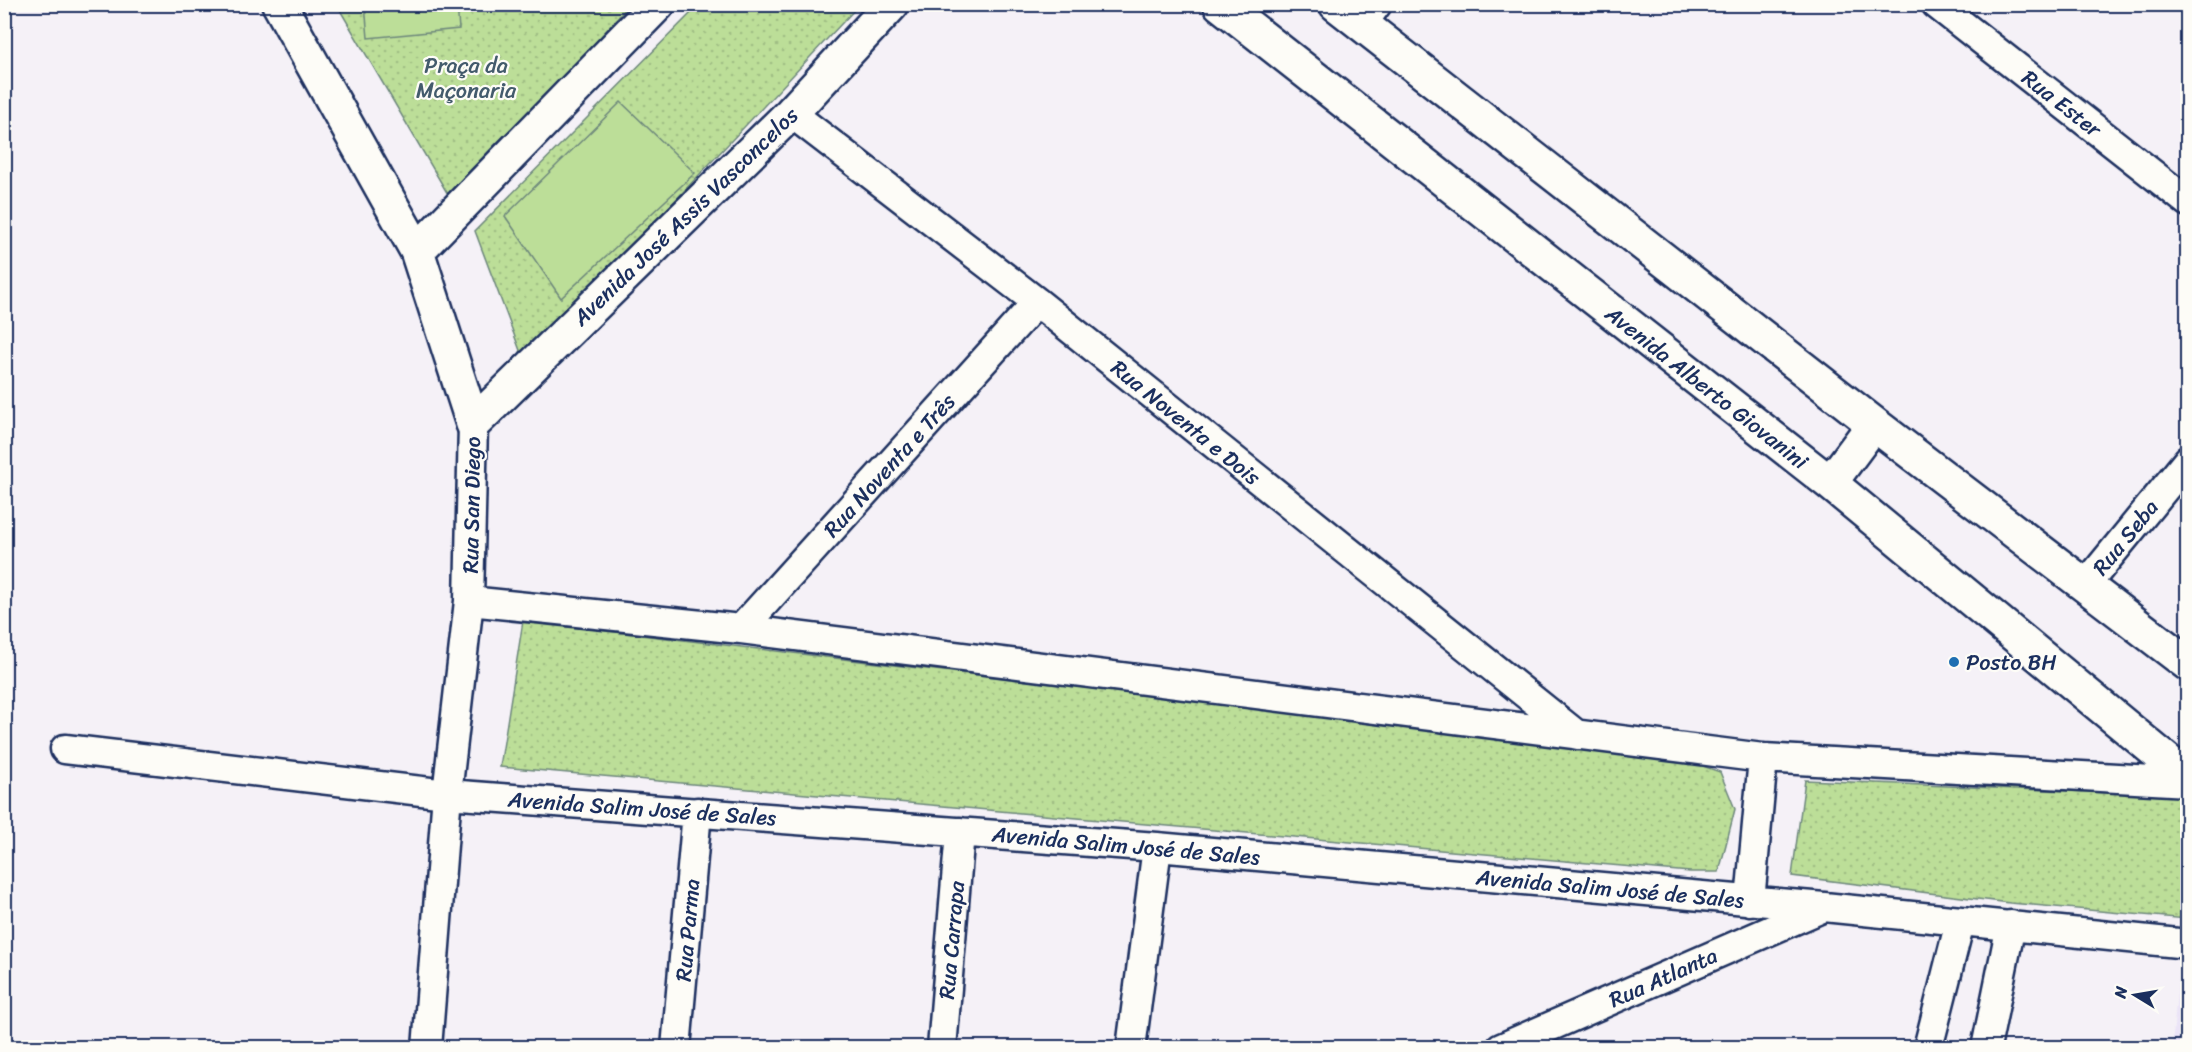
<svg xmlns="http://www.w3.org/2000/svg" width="2192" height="1052" viewBox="0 0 2192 1052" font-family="Sriracha,sans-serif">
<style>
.built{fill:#ebe4f7}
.grass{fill:url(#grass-dots);stroke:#6c867b;stroke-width:1.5}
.garden{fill:#bcde98;stroke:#6c867b;stroke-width:1.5}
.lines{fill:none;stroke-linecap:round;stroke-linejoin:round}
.minor-casing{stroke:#1b2f5e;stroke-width:33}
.tertiary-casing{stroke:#1b2f5e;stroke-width:38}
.primary-casing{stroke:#1b2f5e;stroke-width:38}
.minor{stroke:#fdfcf7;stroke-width:28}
.tertiary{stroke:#fdfcf7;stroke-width:33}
.primary{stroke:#fdfcf7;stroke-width:33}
.poi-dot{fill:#1f6fb2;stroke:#fdfcf7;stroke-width:2}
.labels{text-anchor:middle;stroke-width:4.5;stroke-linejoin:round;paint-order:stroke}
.park-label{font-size:22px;fill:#435b6c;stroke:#fdfcf7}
.street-label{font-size:22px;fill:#1b2f5e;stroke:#fdfcf7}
.poi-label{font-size:22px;fill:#1b2f5e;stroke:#fdfcf7;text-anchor:start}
</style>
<defs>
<pattern id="grass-dots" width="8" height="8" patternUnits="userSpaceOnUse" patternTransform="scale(1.5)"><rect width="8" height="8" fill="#bcde98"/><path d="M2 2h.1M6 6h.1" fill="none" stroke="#a1bf85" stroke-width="1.8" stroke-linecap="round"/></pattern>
</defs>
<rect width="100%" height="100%" fill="#f5f1f7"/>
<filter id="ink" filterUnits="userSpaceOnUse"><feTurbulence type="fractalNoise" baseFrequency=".0167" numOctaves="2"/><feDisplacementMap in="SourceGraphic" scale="12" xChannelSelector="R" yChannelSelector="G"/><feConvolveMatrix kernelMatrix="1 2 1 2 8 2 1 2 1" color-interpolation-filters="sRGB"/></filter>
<g filter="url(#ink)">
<path class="built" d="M2180 961 2187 962V1047H2172Z"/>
<path class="grass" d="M337 5H629L453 203Z
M699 5H859L524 361 475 231Z
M523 621 1683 759 1720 772 1735 809 1719 872H1690L500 767Z
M1805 780 2183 796 2187 800V919L2010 903 1792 876Z"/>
<path class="garden" d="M365 5H457L459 29 368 38Z
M621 102 695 173 561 298 505 216Z"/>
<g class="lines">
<defs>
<path id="minor" d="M1936 4 2188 202
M1362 24 1377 4
M791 113 1037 302 1577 735
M2085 586 2188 460
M469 601 741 629 1763 758 2188 782
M741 629 1037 302
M65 749 447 794 1157 847 1824 907 2188 944
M1750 901 1763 758
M427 1048 447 794 469 601 473 424
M676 1048 697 812
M942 1048 960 832
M1131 1048 1157 847
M1501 1048 1822 908
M1928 1048 1960 922
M1986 1048 2011 925"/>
<path id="tertiary" d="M279 4 417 251 473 424 791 113 892 4
M417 251 658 4"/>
<path id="primary" d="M1220 4 1830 483 2188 778
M1336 4 1874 424 2188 664
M1830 483 1874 424"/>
</defs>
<use href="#minor" class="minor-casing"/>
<use href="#tertiary" class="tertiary-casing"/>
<use href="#primary" class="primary-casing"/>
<use href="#minor" class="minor"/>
<use href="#tertiary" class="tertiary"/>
<use href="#primary" class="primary"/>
</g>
</g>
<circle class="poi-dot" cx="1954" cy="662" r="6"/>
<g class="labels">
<g class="park-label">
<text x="466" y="73">Praça da<tspan x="466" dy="25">Maçonaria</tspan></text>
</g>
<g class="street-label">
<text transform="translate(2062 103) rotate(38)" y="8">Rua Ester</text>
<text transform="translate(685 216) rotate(-44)" y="8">Avenida José Assis Vasconcelos</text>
<text transform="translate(1707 387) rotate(38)" y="8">Avenida Alberto Giovanini</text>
<text transform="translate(1186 422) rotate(39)" y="8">Rua Noventa e Dois</text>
<text transform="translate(889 465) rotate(-48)" y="8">Rua Noventa e Três</text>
<text transform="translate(471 505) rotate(-89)" y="8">Rua San Diego</text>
<text transform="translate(2125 537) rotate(-51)" y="8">Rua Seba</text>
<text transform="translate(642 808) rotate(4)" y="8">Avenida Salim José de Sales</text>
<text transform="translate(1126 845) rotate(5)" y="8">Avenida Salim José de Sales</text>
<text transform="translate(1610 888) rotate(5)" y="8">Avenida Salim José de Sales</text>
<text transform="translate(687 930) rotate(-85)" y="8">Rua Parma</text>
<text transform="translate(951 940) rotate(-85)" y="8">Rua Carrapa</text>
<text transform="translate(1663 977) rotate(-24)" y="8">Rua Atlanta</text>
</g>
<g class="poi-label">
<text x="1966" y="670">Posto BH</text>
</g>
</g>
<rect width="2192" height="1052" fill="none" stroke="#fdfcf7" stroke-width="24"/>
<rect x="12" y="12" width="2168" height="1028" fill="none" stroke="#1b2f5e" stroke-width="2" filter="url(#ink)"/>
<g transform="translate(2135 995) rotate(281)" stroke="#fdfcf7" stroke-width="4.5" paint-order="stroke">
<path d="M0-4.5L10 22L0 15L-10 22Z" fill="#1b2f5e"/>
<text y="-9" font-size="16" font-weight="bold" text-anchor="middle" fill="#1b2f5e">N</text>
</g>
</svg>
